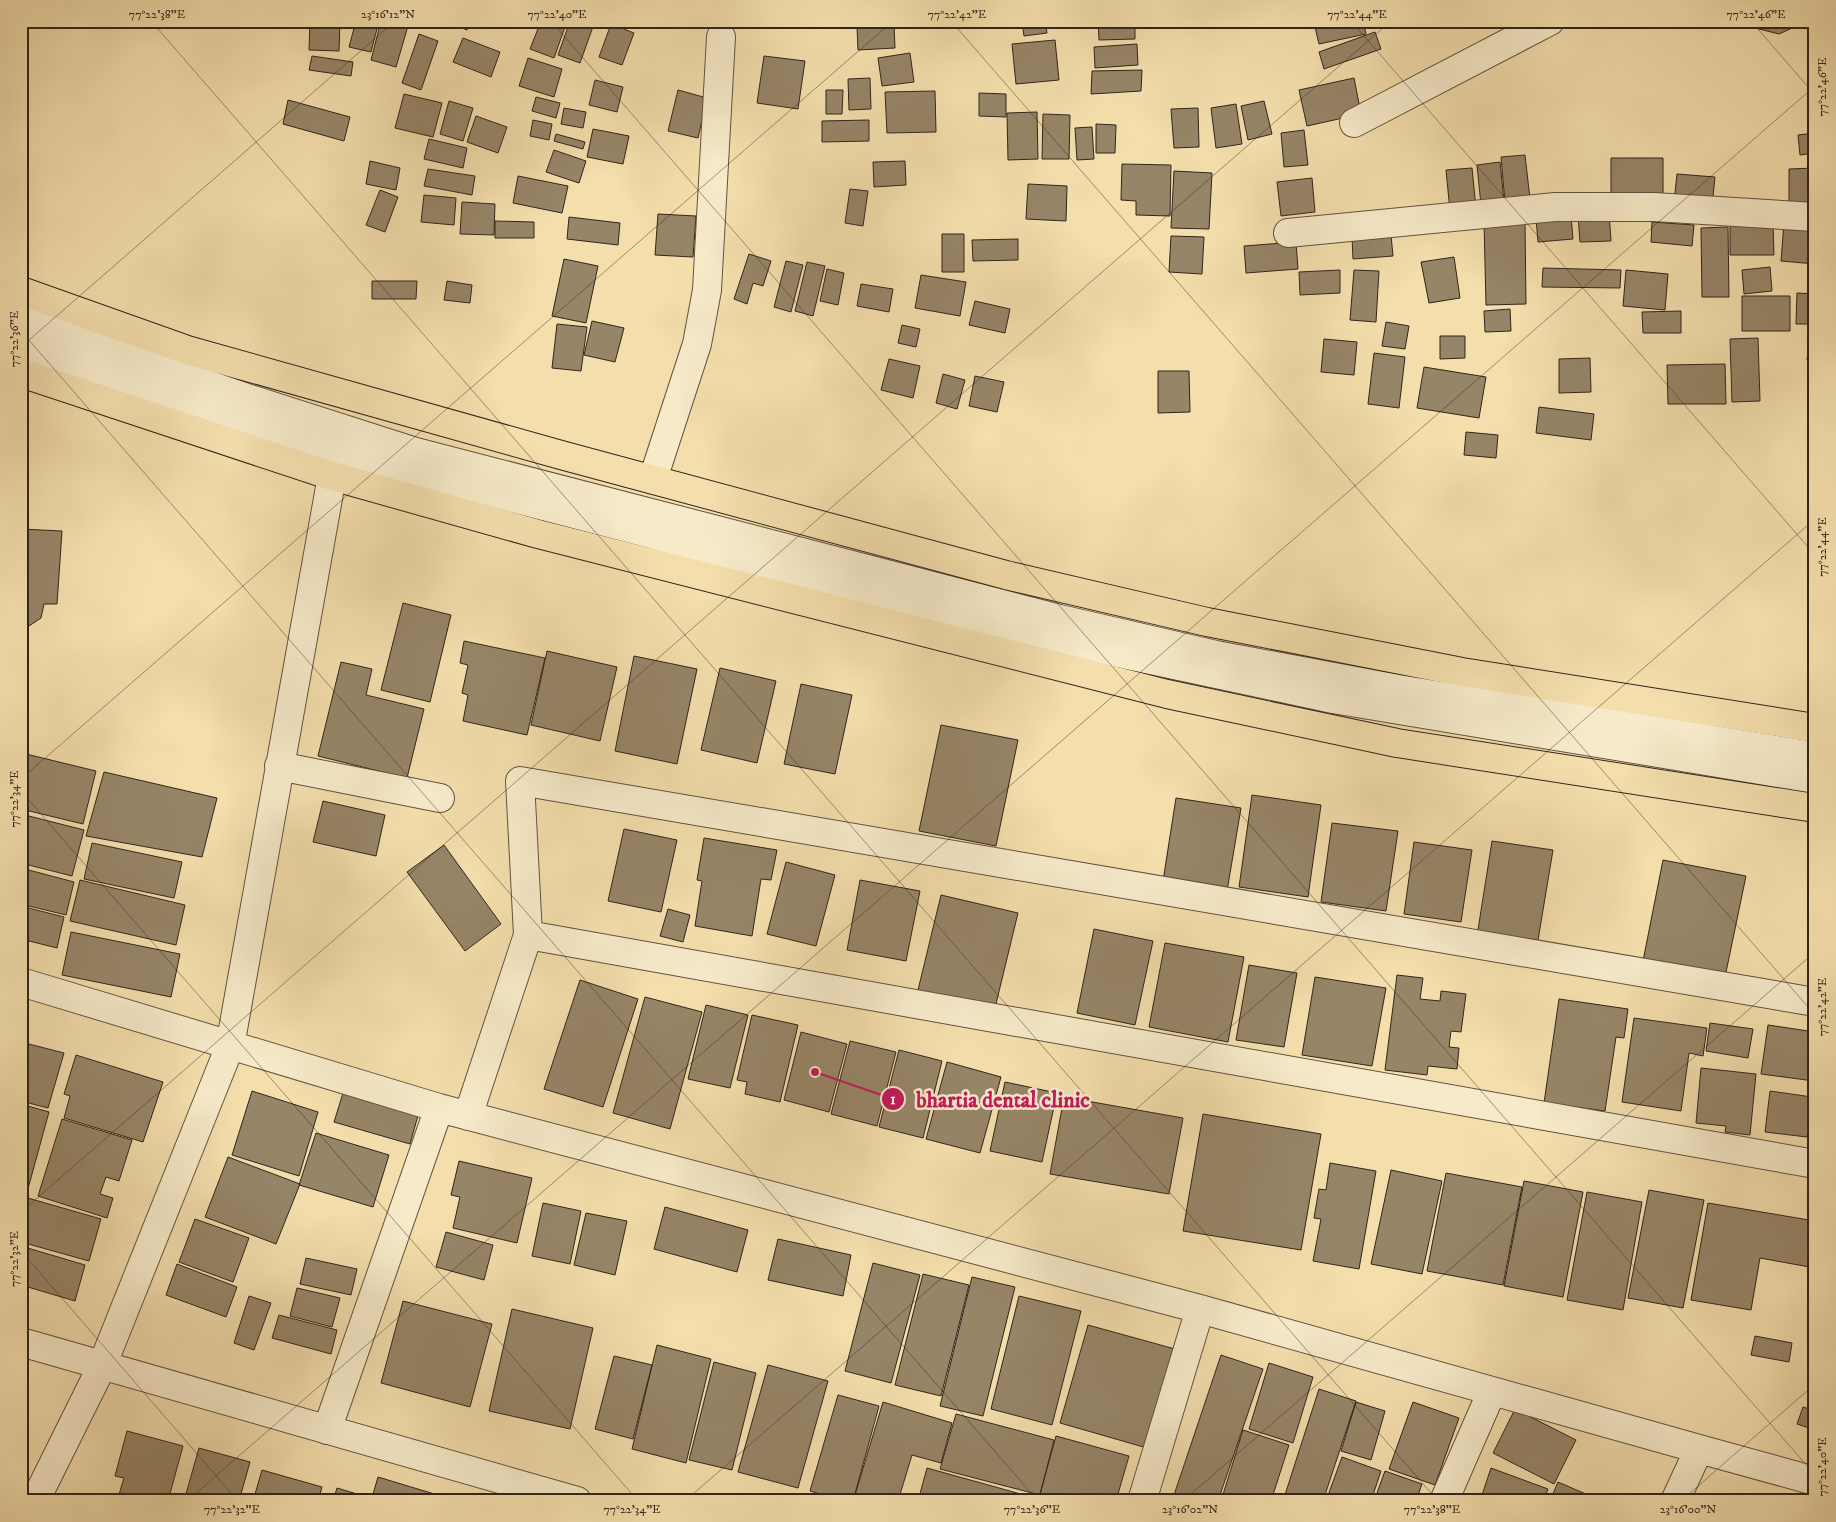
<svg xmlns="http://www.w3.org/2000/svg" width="1836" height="1522" viewBox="0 0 1836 1522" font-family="'IM FELL DW Pica',serif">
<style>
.building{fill:#968567;stroke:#32241c}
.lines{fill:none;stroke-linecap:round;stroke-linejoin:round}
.minor-casing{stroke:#625240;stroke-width:30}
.major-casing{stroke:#32241c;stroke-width:30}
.minor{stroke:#f7eac9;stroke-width:28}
.major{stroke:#f3deac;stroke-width:28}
.ticks{fill:none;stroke:#32241c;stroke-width:1;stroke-opacity:0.45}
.leader{fill:none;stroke:#c2185b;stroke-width:2}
.callout-dot{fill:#c2185b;stroke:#f7eac9;stroke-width:2}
.mark-label{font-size:15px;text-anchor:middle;font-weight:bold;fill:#fff}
.callout-label{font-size:22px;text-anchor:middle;font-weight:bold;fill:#c2185b;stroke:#f7eac9;stroke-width:5;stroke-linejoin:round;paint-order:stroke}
.neatline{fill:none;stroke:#32241c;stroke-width:2}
.ticks-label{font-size:12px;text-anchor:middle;fill:#32241c}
</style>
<rect width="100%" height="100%" fill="#f3deac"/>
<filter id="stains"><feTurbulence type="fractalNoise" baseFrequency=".004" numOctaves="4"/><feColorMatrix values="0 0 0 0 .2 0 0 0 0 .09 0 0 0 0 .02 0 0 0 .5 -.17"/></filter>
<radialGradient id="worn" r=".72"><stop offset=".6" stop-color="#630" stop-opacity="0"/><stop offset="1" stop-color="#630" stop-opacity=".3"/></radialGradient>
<path class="building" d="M310 21H340L339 51 309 50Z
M356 21H379L371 52 349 47Z
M381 21 408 26 396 67 371 60Z
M445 21H470L467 30Z
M541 21H567L554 58 530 49Z
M570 21H595L580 63 558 55Z
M1022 21H1045L1047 33 1024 36Z
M1098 21H1135V39L1099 40Z
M1325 21H1363L1366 34 1319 44 1314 23Z
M1727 21H1801V24L1779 34Z
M611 24 634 33 622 65 599 57Z
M894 25 895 48 858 50 857 27Z
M1375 32 1381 49 1324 69 1319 52Z
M419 34 438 41 421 90 402 83Z
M463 38 500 52 491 77 453 62Z
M1055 40 1059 80 1016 84 1012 44Z
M1137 44 1138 65 1095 68 1094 47Z
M910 53 914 82 882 86 878 58Z
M312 56 353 62 351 76 309 70Z
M764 56 805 61 798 109 757 103Z
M528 58 562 69 554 97 519 86Z
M1142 70 1141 91 1091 94 1092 71Z
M870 78 871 109 849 110 848 79Z
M1354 78 1361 114 1307 126 1299 90Z
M595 80 623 87 617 112 589 105Z
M678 90 707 98 698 138 668 131Z
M826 90H843L842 114H826Z
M935 91 936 132 887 133 885 92Z
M979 93 1006 94V117L979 116Z
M404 94 442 103 433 137 395 128Z
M536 97 560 103 556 118 532 111Z
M288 100 350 117 344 141 283 124Z
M449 101 473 108 463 141 440 134Z
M1264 101 1272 134 1248 140 1241 106Z
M1236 104 1242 144 1216 148 1211 108Z
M564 108 586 112 583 128 561 124Z
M1198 108 1199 147 1174 148 1171 109Z
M1037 112 1038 159 1008 160 1007 113Z
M1043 114 1070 115 1069 159H1042Z
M476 116 507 127 498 153 467 142Z
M533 120 552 124 549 140 530 136Z
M869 120V141L822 142V121Z
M1096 124 1116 125 1115 153H1096Z
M1092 127 1094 159 1077 160 1075 128Z
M593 129 629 136 623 164 587 157Z
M1304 130 1308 165 1284 167 1281 133Z
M1815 133V153L1800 155 1798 135Z
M556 134 585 142 583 149 554 141Z
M429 139 467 148 463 168 424 159Z
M554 150 586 161 579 183 546 172Z
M1525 155 1530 199 1505 202 1501 157Z
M1611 158H1663V201H1611Z
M370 161 400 168 396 190 366 184Z
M905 161 906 185 874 187 873 162Z
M1500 162 1504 202 1481 205 1477 165Z
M1122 164 1171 165 1170 216 1136 215V201L1121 200Z
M1472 168 1476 208 1450 211 1446 170Z
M1815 168V211H1789V169Z
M428 169 475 176 472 195 424 186Z
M1174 171 1212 173 1209 229 1171 228Z
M1677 174 1715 177 1712 206 1674 203Z
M518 176 568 186 562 213 513 203Z
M1312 178 1315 212 1281 216 1277 182Z
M1028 184 1067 186 1066 221 1026 219Z
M850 189 868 191 863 226 845 223Z
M380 190 398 197 385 232 366 225Z
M424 195 456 198 454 225 421 222Z
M462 202 495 204 494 235 460 234Z
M1609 213 1611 241 1580 242 1578 215Z
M658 214 696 216 693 257 655 255Z
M1571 215 1573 239 1538 242 1536 218Z
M569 217 620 223 618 245 567 239Z
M495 221 534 222V238H495Z
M1525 221 1526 304 1486 305 1484 222Z
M1652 222 1694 225 1692 246 1651 242Z
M1784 223 1815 226V264L1781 261Z
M1730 224H1773L1774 255H1730Z
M1728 227 1729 297H1702L1701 228Z
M942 234H964V272H942Z
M1391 235 1393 256 1353 259 1352 237Z
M1171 236 1204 237 1202 274 1169 272Z
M1018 239V260L973 261 972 240Z
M1296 242 1298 269 1246 273 1244 246Z
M749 254 771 261 763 286 753 283 747 304 734 299Z
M1454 257 1460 298 1429 303 1421 262Z
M564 259 598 266 586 323 552 316Z
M786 261 803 265 791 312 774 307Z
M807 262 825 266 813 316 795 311Z
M1770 267 1772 291 1744 294 1742 270Z
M1543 268 1621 270 1620 288 1542 287Z
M827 269 844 273 838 305 820 301Z
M1340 270V293L1300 295 1299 272Z
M1354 270 1379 271 1376 322 1350 320Z
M1626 270 1668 274 1665 310 1623 306Z
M921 275 966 282 960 316 915 308Z
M372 281H417L416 299H372Z
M447 281 472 285 470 303 444 300Z
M861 284 893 289 889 312 857 306Z
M1797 293 1815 294V324H1796Z
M1742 296H1790V331H1742Z
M975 301 1010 309 1005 333 969 325Z
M1510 309 1511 331 1485 332 1484 311Z
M1681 311V333H1643L1642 312Z
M592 321 624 328 615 362 584 355Z
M1386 322 1409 326 1405 349 1382 346Z
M557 324 587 327 581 371 552 368Z
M902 325 920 329 916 347 898 343Z
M1810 331H1815V361L1807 360Z
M1440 336H1465V358L1440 359Z
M1758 338 1760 401 1732 402 1730 339Z
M1324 339 1357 342 1354 375 1321 372Z
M1374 353 1405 357 1399 408 1368 404Z
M1590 358 1591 392 1559 393V359Z
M889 359 920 366 913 398 881 390Z
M1725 364 1726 404H1668L1667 365Z
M1424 367 1486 377 1479 418 1417 408Z
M1158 371H1189L1190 412 1158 413Z
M943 374 965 380 957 409 936 403Z
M975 376 1004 382 997 412 969 406Z
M1539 407 1594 414 1591 440 1536 433Z
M1466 432 1498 435 1496 458 1464 455Z
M21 529 62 531 57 604H44L41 618 29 626H21Z
M403 603 451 615 430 702 381 690Z
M464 641 545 658 527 735 463 721 468 695 462 693 468 665 460 663Z
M547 651 617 667 600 741 531 725Z
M634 656 697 669 677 764 615 751Z
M341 662 372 669 366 695 424 709 407 778 318 756Z
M720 668 776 681 757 763 701 750Z
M801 684 852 695 835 774 784 764Z
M941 725 1018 740 996 846 919 831Z
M26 754 96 771 83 824 21 809V771Z
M104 772 217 798 202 857 86 836Z
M1252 795 1321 805 1308 897 1239 887Z
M1176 798 1241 808 1227 891 1163 881Z
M323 801 385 815 376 856 313 842Z
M21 814 84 830 72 876 21 863Z
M1332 823 1398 831 1386 911 1321 902Z
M624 829 677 840 661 912 608 901Z
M704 838 777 850 771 880 761 879 752 936 695 926 702 881 697 880Z
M1492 841 1553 850 1537 946 1477 936Z
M1414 842 1472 850 1461 922 1404 914Z
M92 843 182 862 174 898 84 879Z
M444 845 501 924 465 951 407 872Z
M1663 860 1746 876 1725 977 1643 961Z
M786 862 835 875 816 946 767 934Z
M21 868 74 882 66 915 21 904Z
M80 880 185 905 176 945 70 921Z
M860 880 920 891 906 961 847 950Z
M941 895 1018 913 995 1008 918 990Z
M21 906 64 917 57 948 21 939Z
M668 909 690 915 683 942 660 936Z
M1094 929 1153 941 1135 1025 1077 1013Z
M71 932 180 954 171 997 62 975Z
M1165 943 1244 957 1228 1042 1149 1027Z
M1249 965 1297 973 1284 1047 1236 1040Z
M1397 975 1423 978 1420 999 1440 1001 1441 991 1466 994 1461 1032 1451 1031 1449 1047 1459 1048 1457 1069 1428 1066 1427 1075 1385 1070Z
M1315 977 1386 988 1372 1066 1302 1055Z
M580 980 638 999 603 1107 544 1089Z
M645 997 702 1012 670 1129 613 1113Z
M1559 999 1628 1009 1624 1038 1616 1037 1605 1111 1544 1103Z
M706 1005 748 1015 730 1088 688 1079Z
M752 1015 798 1025 780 1102 745 1094 747 1082 737 1080Z
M1634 1018 1707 1028 1703 1056 1689 1053 1681 1111 1622 1102Z
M1710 1023 1753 1029 1748 1058 1706 1051Z
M1768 1025 1815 1032 1814 1081 1761 1074Z
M801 1032 847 1044 829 1112 784 1100Z
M850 1041 896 1052 877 1126 831 1114Z
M21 1042 64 1053 48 1108 21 1101Z
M899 1050 942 1061 923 1138 879 1127Z
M76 1055 163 1082 143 1142 64 1118 70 1096 64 1094Z
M947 1062 1001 1077 980 1153 926 1139Z
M1701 1068 1756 1074 1750 1135 1725 1132 1726 1126 1696 1123Z
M1005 1082 1057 1093 1042 1162 990 1151Z
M344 1090 419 1112 410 1144 334 1122Z
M252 1091 318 1112 299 1176 232 1155Z
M1770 1091 1812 1097 1807 1137 1765 1132Z
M1064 1097 1183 1118 1169 1194 1050 1174Z
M21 1104 49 1112 26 1196 21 1195Z
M1815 1107V1138L1810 1137Z
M1203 1114 1321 1134 1301 1250 1183 1231Z
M62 1119 132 1140 119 1181 106 1177 100 1194 113 1198 107 1218 38 1196Z
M316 1133 389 1155 373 1207 299 1185Z
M228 1157 300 1184 276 1244 205 1217Z
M459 1161 532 1178 517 1243 453 1228 460 1197 451 1195Z
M1330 1163 1376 1171 1359 1269 1313 1261 1321 1219 1314 1218 1319 1189 1326 1190Z
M1391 1170 1442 1181 1422 1274 1371 1264Z
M1446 1173 1522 1187 1503 1285 1427 1271Z
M1524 1181 1583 1192 1563 1297 1504 1286Z
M1649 1190 1704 1200 1683 1308 1628 1298Z
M1587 1192 1642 1202 1623 1310 1567 1300Z
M21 1196 101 1219 89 1261 21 1242Z
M543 1203 581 1211 570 1264 532 1256Z
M1708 1203 1815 1221V1268L1760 1258 1751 1310 1691 1300Z
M665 1207 748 1230 737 1272 654 1249Z
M586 1213 627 1221 615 1275 574 1265Z
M195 1219 249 1238 233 1282 179 1262Z
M446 1232 493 1245 484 1280 436 1267Z
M778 1239 851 1255 843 1296 768 1280Z
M21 1246 85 1265 75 1301 21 1285Z
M306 1258 357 1269 351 1295 300 1284Z
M873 1263 920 1275 891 1383 845 1371Z
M177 1264 237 1287 226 1317 166 1295Z
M923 1274 969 1285 941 1396 895 1385Z
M972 1277 1015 1287 983 1416 940 1406Z
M297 1288 340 1298 332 1327 290 1316Z
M249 1296 271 1303 254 1350 234 1343Z
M1019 1296 1081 1311 1052 1425 991 1409Z
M403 1301 492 1324 470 1407 381 1383Z
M512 1309 593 1328 570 1429 489 1411Z
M279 1315 337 1330 331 1354 272 1338Z
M1088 1325 1175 1349 1147 1448 1060 1423Z
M1755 1336 1792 1343 1789 1362 1751 1355Z
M657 1345 711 1359 686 1463 632 1449Z
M1221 1355 1263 1369 1218 1501H1192L1174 1495Z
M614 1356 652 1365 633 1439 595 1429Z
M714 1362 756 1373 732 1470 689 1460Z
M1269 1363 1313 1377 1293 1443 1249 1429Z
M768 1365 828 1381 798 1488 738 1472Z
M1319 1389 1356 1401 1323 1501H1283Z
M838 1395 879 1406 853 1501H844L810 1491Z
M883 1402 952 1423 941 1463 912 1455 898 1501H874L855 1495Z
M1356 1402 1385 1411 1371 1460 1341 1451Z
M1413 1402 1459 1418 1435 1485 1389 1469Z
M1803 1407 1815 1411V1430L1797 1424Z
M1515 1409 1576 1440 1554 1484 1493 1453Z
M956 1414 1054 1440 1040 1495 940 1469Z
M1243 1430 1289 1445 1271 1501H1221Z
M127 1431 183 1446 168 1501H117L124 1478 115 1476Z
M1056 1436 1129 1456 1116 1501H1038Z
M199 1448 250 1462 239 1501H184Z
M1342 1457 1381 1471 1371 1501H1326Z
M927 1468 1035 1498 1034 1501H918Z
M1491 1468 1548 1489 1543 1501H1480Z
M262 1470 322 1487 318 1501H253Z
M1385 1471 1422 1484 1416 1501H1374Z
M378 1477 441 1496 440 1501H371Z
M1558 1482 1602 1501H1550Z
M337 1488 367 1497 366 1501H333Z"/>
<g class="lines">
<defs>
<path id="minor" d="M1354 123 1550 21
M1288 233 1555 207H1654L1815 217
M21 320 247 398 416 452 1060 619 1216 655 1398 689 1815 756
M21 345 244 421 382 464 647 533 856 592 1053 639 1333 699 1815 779
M653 479 697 344 707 290 721 37
M279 766 440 798
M528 935 1815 1164
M21 982 439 1108 1200 1309 1699 1449
M468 1116 528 935 520 781 1815 1002
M21 1342 577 1501
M327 1430 439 1108
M35 1501 102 1366 230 1046 332 476
M1142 1501 1200 1309
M1444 1501 1492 1391
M1675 1501 1699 1449 1815 1481"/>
<path id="major" d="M21 291 187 350 561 455 1006 575 1207 622 1462 672 1815 728
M21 373 332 476 538 534 1167 694 1397 743 1815 808"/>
</defs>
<use href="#minor" class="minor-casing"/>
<use href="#major" class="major-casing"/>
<use href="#minor" class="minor"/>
<use href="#major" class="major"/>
</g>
<path class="ticks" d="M151 21 1438 1501M551 21 1815 1475M951 21 1815 1015M1351 21 1815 555M1751 21 1815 95M21 331 1038 1501M21 347 395 21M21 779 893 21M21 791 638 1501M21 1212 1391 21M21 1251 238 1501M187 1501 1815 86M685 1501 1815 519M1183 1501 1815 952M1681 1501 1815 1384"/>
<path class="leader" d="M815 1072L893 1099"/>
<g class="callout-dot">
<circle cx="815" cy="1072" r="5"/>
<circle cx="893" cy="1099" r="12"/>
</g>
<g class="mark-label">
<text x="893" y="1104">1</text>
</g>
<g class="callout-label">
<text x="1003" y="1107">bhartia dental clinic</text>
</g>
<rect width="1836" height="1522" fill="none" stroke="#f3deac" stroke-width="55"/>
<rect x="28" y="28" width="1780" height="1466" class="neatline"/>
<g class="ticks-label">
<text x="157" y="18">77°22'38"E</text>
<text x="388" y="18">23°16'12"N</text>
<text x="557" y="18">77°22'40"E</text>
<text x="957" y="18">77°22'42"E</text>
<text x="1357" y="18">77°22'44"E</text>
<text x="1756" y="18">77°22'46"E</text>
<text transform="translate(1822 87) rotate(-90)" y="4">77°22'46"E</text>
<text transform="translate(14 339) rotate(-90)" y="4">77°22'36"E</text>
<text transform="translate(1822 547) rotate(-90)" y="4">77°22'44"E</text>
<text transform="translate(14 799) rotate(-90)" y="4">77°22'34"E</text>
<text transform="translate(1822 1007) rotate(-90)" y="4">77°22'42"E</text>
<text transform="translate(14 1259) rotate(-90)" y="4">77°22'32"E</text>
<text transform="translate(1822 1467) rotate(-90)" y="4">77°22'40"E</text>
<text x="232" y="1513">77°22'32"E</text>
<text x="632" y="1513">77°22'34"E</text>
<text x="1032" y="1513">77°22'36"E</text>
<text x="1190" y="1513">23°16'02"N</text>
<text x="1432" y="1513">77°22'38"E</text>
<text x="1688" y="1513">23°16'00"N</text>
</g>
<rect width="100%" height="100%" filter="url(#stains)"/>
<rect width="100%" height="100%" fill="url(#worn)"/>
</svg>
